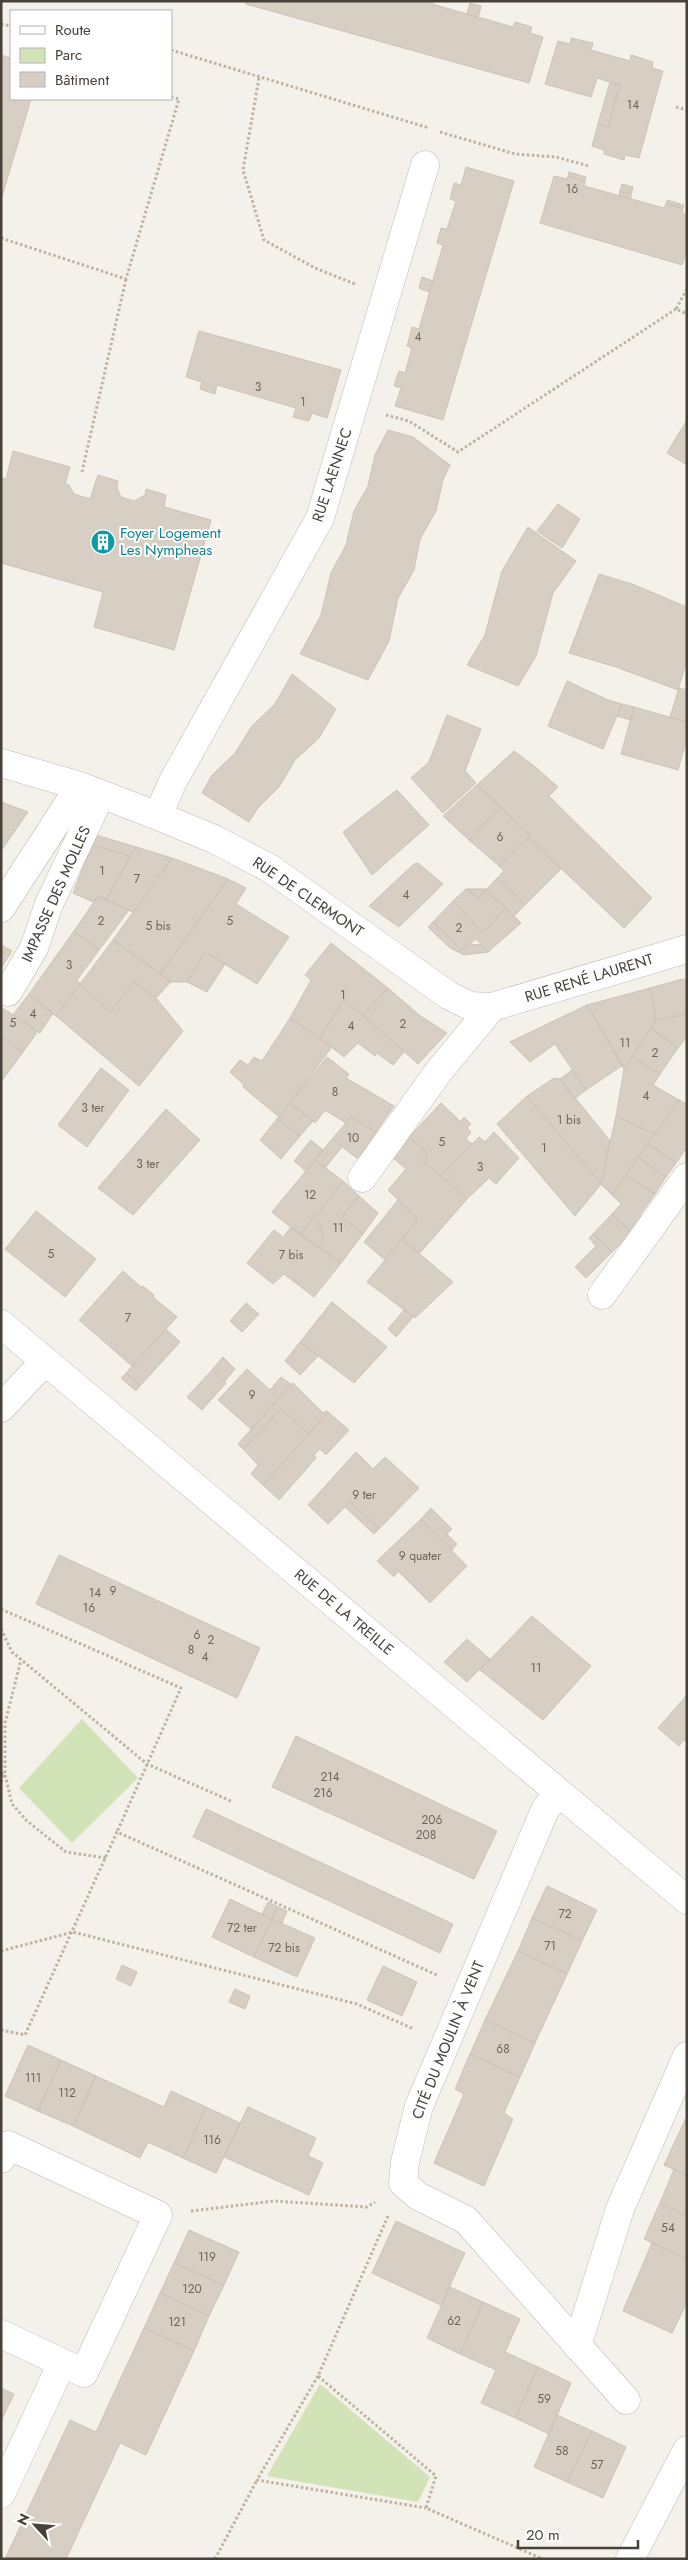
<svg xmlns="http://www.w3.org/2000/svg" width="688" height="2560" viewBox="0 0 688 2560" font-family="Jost,sans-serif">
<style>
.green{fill:#d2e3b7}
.building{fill:#d7cec4;stroke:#cec3b5}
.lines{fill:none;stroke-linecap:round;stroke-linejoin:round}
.street-casing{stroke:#c1bab1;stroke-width:29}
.path{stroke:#bfb2a0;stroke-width:3;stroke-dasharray:2.5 2.5;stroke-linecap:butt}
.street{stroke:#fff;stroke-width:28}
.labels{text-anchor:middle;stroke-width:4;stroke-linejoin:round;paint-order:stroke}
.number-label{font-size:12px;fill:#6b645c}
.street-label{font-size:15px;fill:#474139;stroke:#fff}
.culture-label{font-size:15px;fill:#0d838f;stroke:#fff;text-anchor:start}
</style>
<rect width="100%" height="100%" fill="#f4f0ea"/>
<path class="green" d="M82 1719 138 1778 72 1843 19 1788Z
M320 2384 430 2477 418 2502 267 2476Z"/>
<path class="building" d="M246 1H433L432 4 513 27 515 22 532 27 530 33 543 37 529 83 246 4Z
M470 3 481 6 478 18 467 14Z
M571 38 593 43 591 50 630 61 631 55 653 62 652 68 663 71 639 158 625 155 624 160 604 154V150L592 146 598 124 608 127 620 85 597 78 591 97 545 84 558 41 570 44Z
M1 55 11 58V99H31L1 200Z
M610 82 620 85 608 127 598 124Z
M466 167 514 181 443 420 395 406 401 388 394 386 399 371 405 373 412 348 407 346 412 327 419 329 443 245 437 243 441 228 447 229 456 201 450 199 454 183 461 185Z
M569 172 586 177 585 181 568 176Z
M554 176 567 179 568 176 585 181 584 186 664 208 666 204 683 208 682 213 687 215V250L682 265 540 223Z
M622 184 633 187 631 194 620 191Z
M620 191 631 194V199L619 195Z
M667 200 684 205 683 208 666 204Z
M422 277 433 281 429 292 419 288Z
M199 331 341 370 327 418 312 413 309 421 293 417 296 408 217 385 215 394 200 389 202 382 186 377Z
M687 420V465L667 453Z
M388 430 413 437 450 465 443 480 436 511 420 539 414 570 398 598 389 641 368 680 300 654 321 615 331 573 346 545 354 511 368 486 375 455Z
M13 451 70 467 65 484 69 485 74 494 90 499 98 475 118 481 117 488 121 497 134 501 145 495 146 489 166 495 164 507 211 520 174 650 94 627 103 592 1 563V478L6 479Z
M558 504 580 519 562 548 537 531Z
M528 527 576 561 553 593 536 656 518 686 467 665 485 635 502 571Z
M599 574 632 584 687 607V660L678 690 616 667 569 653Z
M292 674 336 709 319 738 295 760 279 787 257 809 249 822 202 793 212 775 235 753 252 726 275 704Z
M567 681 608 700 622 704 603 749 548 726Z
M679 688 687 690V722L670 717Z
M622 704 634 707 631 720 617 716Z
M634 707 687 722V738L678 770 621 754Z
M447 715 481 729 465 771 476 783 443 813 411 778 429 762Z
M514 751 533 765 558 787 549 796 652 898 624 928 529 838 530 836 477 785Z
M477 785 501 807 469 840 443 816Z
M397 790 429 825 372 875 343 832Z
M1 802 28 812 1 851Z
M501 807 530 836 499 866 469 840Z
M96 835 136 847 130 856 92 845Z
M529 838 561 869 525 905 497 878 504 871 499 866Z
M92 845 130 856 106 900 98 896 93 902 73 893Z
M136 847 172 858 133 912 106 900Z
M172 858 228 879 160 974 113 940Z
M418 863 443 884 399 927 369 906 414 864Z
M497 878 525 905 514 916 486 890 479 898 466 889H487Z
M228 879 246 888 236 904 289 937 257 984 205 952 187 982H171L160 974Z
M466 889 479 898 486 890 506 908 483 933 453 901Z
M98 896 129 910 99 950 74 931Z
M453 901 483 933 506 908 521 923 488 952 476 939 461 950 433 922Z
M433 922 461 950 458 952 450 948 428 927Z
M74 931 99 950 77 980 80 984 56 1016 29 994Z
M113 940 171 982 156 998 134 982 110 1012 80 984Z
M331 943 388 988 363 1015 343 1001 320 1038 290 1018 311 980 305 975Z
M469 944 482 945 488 952 464 955 458 952Z
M1 945 12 951 1 968Z
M205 952 225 964 207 992 187 982Z
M683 979 687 981V1014L656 1020 650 988Z
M134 982 156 998 183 1031 139 1086 56 1016 80 984 110 1012Z
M388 988 419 1015 447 1033 418 1064 363 1015Z
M650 988 656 1020 624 1069 587 1005Z
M29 994 53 1013 40 1033 13 1015Z
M343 1001 363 1015 404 1052 393 1065 377 1053 375 1056 358 1043 344 1057 320 1038Z
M587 1005 623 1065 586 1090 555 1044 530 1062 510 1042Z
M1 1007 38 1031 23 1052 1 1037Z
M687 1014V1037L678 1048 651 1028 656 1020Z
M290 1018 332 1047 279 1117 243 1087 244 1085 230 1072 240 1060 248 1065 254 1057 262 1061Z
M651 1028 678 1048 660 1074 632 1057Z
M1 1037 23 1052 1 1082Z
M327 1057 349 1074 346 1078 394 1106 376 1132 351 1117 346 1123 325 1110 315 1123 290 1103Z
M632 1057 660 1074 653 1085 679 1100 654 1134 616 1116 624 1069Z
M101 1068 129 1090 87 1147 58 1125Z
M572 1070 586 1090 574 1099 560 1079Z
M554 1078 560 1079 610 1141 601 1184 527 1096Z
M527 1096 601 1184 575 1216 497 1124Z
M679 1100 687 1104V1147L676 1163 648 1144Z
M290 1103 313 1121 300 1136 277 1119Z
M441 1103 461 1122 464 1117 471 1124 467 1128 471 1132 466 1139 472 1144 441 1176 422 1160 428 1154 409 1137Z
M166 1109 200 1140 133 1215 98 1188Z
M616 1116 654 1134 612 1195 601 1184Z
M351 1117 376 1132 358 1159 332 1139Z
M277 1119 300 1136 281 1159 260 1140Z
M494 1132 519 1158 496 1184 489 1178 467 1199 441 1176 479 1137 485 1142Z
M409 1137 428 1154 422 1160 467 1199 419 1254 402 1239 418 1219 388 1190 406 1169 392 1157Z
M332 1139 342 1147 325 1168 315 1160Z
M311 1140 323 1150 306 1171 294 1161Z
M648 1144 676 1163 666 1177 638 1157Z
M638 1157 666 1177 655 1194 626 1175Z
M315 1160 343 1181 300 1235 272 1212Z
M626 1175 655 1194 640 1215 643 1221 632 1233 612 1214 621 1204 612 1195Z
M343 1181 359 1196 342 1217 363 1234 341 1263 318 1247 324 1240 319 1222 315 1218Z
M359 1196 378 1213 363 1234 342 1217Z
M398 1200 418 1219 385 1260 364 1242Z
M36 1211 96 1259 65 1297 5 1249Z
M612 1214 632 1233 612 1252 593 1234Z
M315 1218 319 1222 324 1240 318 1247 300 1235Z
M291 1227 341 1263 314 1297 284 1274 273 1284 247 1263 274 1230 283 1237Z
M593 1234 612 1252 586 1278 575 1267 596 1246 589 1238Z
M402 1239 453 1282 415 1318 367 1282Z
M123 1271 141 1287 143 1286 154 1295 153 1297 177 1317 132 1366 79 1320Z
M332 1302 387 1347 354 1383 300 1342Z
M246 1303 259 1314 242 1332 230 1321Z
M404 1310 413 1317 396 1337 388 1329Z
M166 1329 180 1342 140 1386 126 1373Z
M300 1342 318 1356 300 1375 285 1361Z
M223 1357 235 1369 225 1381 212 1370Z
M247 1369 270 1390 281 1377 291 1384 251 1429 218 1400Z
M212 1370 226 1383 202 1410 187 1397Z
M126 1373 140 1386 136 1391 121 1378Z
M293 1383 323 1413 326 1411 328 1412 309 1434 281 1409 243 1449 238 1444Z
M281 1409 309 1434 263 1485 251 1474 258 1465 243 1449Z
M328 1412 349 1430 326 1455 320 1449 314 1455 316 1458 279 1500 263 1485Z
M356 1452 373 1469 385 1457 419 1488 379 1529 350 1502 328 1524 308 1505Z
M350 1502 379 1529 374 1534 345 1507Z
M431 1508 452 1529 447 1534 457 1544 452 1550 421 1519Z
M421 1519 467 1566 430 1603 398 1571 394 1577 377 1561Z
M59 1555 260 1648 237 1698 36 1604Z
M532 1616 591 1666 543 1720 480 1670Z
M467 1639 490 1659 467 1682 444 1662Z
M687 1695V1742L684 1740 679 1746 658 1728Z
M296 1736 497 1831 474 1879 272 1787Z
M206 1809 453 1924 440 1953 193 1837Z
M547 1886 597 1910 582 1941 532 1918Z
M230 1899 272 1919 254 1957 212 1937Z
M268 1902 278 1907 272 1919 262 1914Z
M278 1907 287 1911 282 1923 272 1919Z
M532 1918 582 1941 567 1974 518 1951Z
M272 1919 315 1938 297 1977 254 1957Z
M518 1951 567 1974 535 2043 485 2020Z
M122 1965 137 1972 131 1986 116 1979Z
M383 1966 417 1982 402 2016 367 2000Z
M235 1989 250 1996 245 2009 229 2002Z
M485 2020 535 2043 520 2077 470 2054Z
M28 2045 61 2060 38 2111 5 2096Z
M470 2054 520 2077 504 2113 513 2119 484 2186 434 2163 464 2094 455 2089Z
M61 2060 96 2076 73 2126 38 2111Z
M96 2076 164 2107 171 2091 206 2107 183 2158 148 2142 140 2158 73 2126Z
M206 2107 240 2123 216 2173 183 2158Z
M248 2107 316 2138 308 2156 323 2163 309 2195 224 2157Z
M687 2116V2175L664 2165Z
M674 2169 687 2175V2216L660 2203Z
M660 2203 687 2216V2259L644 2239Z
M396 2221 465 2253 441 2305 372 2273Z
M189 2230 239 2252 224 2285 174 2263Z
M652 2243 687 2259V2302L672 2333 623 2311Z
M174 2263 224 2285 209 2316 160 2293Z
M450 2287 483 2302 460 2354 427 2338Z
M160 2293 209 2316 194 2351 144 2328Z
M483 2302 520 2319 505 2352 538 2367 515 2418 481 2403 496 2370 460 2354Z
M144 2328 194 2351 146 2455 120 2443 66 2559H5L70 2420 96 2432Z
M538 2367 571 2383 549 2434 515 2418Z
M1 2388 14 2394 1 2421Z
M557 2415 592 2431 567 2482 534 2467Z
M592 2431 626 2447 603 2498 567 2482Z"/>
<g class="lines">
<defs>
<path id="street" d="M1 763 80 786 158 816 214 839 271 869 448 995 470 1006 492 1007 687 949
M158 816 172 783 320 518 425 165
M1 908 80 786
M8 992 34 948 49 904 101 794
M362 1178 439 1071 492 1007
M602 1295 687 1177
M1 1324 687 1900
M1 1408 45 1361
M558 1792 545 1810 419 2106 405 2162 403 2183 418 2196 466 2220 626 2400
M1 2159 8 2145 158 2215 84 2373 1 2334
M577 2346 620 2209 687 2056
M1 2494 62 2363
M630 2559 687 2450"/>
</defs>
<use href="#street" class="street-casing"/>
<path class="path" d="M1 24 11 26
M171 50 429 128
M259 78 243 170 264 240 315 268 355 284
M676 107 687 110
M440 132 515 154 556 157 589 166
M1 238 126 279 179 99 171 97
M687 289 676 309 687 314
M386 415 409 421 458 452 676 309
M82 472 126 279
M1 1609 181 1688 117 1832
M1 1629 12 1652 147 1764 233 1802
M1 1773 5 1774V1723L21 1660
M1 1782 5 1774 12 1804 27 1821 66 1852 106 1858
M1 1951 73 1932 357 2004 414 2029
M1 2030 25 2035 117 1832 437 1975
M191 2211 274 2201 367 2207 375 2202
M388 2216 318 2376 436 2476 426 2508 543 2559
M318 2376 257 2480 426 2508
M215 2559 257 2480"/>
<use href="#street" class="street"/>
</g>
<defs>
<symbol id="building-disc" viewBox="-11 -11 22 22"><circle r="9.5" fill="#0f9aa8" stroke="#fff"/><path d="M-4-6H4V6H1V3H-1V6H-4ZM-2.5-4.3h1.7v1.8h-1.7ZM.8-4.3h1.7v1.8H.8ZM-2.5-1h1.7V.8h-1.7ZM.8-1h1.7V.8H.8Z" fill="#fff"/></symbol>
</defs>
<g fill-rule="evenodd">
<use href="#building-disc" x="89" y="528" width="28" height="28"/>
</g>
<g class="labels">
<g class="number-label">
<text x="633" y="109">14</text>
<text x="572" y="193">16</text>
<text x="418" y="341">4</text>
<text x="258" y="391">3</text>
<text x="303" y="406">1</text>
<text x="500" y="841">6</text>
<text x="102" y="875">1</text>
<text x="137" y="883">7</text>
<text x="406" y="899">4</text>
<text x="101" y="925">2</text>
<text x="230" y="925">5</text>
<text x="158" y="930">5 bis</text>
<text x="459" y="932">2</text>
<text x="69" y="969">3</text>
<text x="343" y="999">1</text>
<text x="33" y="1018">4</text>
<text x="13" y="1027">5</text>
<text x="403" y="1028">2</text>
<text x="351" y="1030">4</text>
<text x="625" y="1047">11</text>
<text x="655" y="1057">2</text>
<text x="335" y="1096">8</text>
<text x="646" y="1100">4</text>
<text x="93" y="1112">3 ter</text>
<text x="569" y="1124">1 bis</text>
<text x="353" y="1142">10</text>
<text x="442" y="1146">5</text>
<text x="544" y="1152">1</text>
<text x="148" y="1168">3 ter</text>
<text x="480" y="1171">3</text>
<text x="310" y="1199">12</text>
<text x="338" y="1232">11</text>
<text x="51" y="1258">5</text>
<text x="291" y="1259">7 bis</text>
<text x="128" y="1322">7</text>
<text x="252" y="1399">9</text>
<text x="364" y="1499">9 ter</text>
<text x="420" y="1560">9 quater</text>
<text x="113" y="1595">9</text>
<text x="95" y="1597">14</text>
<text x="89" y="1612">16</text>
<text x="197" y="1639">6</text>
<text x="211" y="1644">2</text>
<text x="191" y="1654">8</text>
<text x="205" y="1661">4</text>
<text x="536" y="1672">11</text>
<text x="330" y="1781">214</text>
<text x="323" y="1797">216</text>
<text x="432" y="1824">206</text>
<text x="426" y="1839">208</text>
<text x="565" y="1918">72</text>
<text x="242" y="1932">72 ter</text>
<text x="550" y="1950">71</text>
<text x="284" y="1952">72 bis</text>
<text x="503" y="2053">68</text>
<text x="33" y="2082">111</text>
<text x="67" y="2097">112</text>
<text x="212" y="2144">116</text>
<text x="668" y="2232">54</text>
<text x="207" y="2261">119</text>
<text x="192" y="2293">120</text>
<text x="454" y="2325">62</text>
<text x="177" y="2326">121</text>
<text x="544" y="2403">59</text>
<text x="562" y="2455">58</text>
<text x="597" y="2469">57</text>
</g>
<g class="street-label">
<text transform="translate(332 475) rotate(-72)" y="5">RUE LAENNEC</text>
<text transform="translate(56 894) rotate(-66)" y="5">IMPASSE DES MOLLES</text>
<text transform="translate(308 897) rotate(34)" y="5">RUE DE CLERMONT</text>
<text transform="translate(589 978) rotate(-17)" y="5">RUE RENÉ LAURENT</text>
<text transform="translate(344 1612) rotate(40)" y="5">RUE DE LA TREILLE</text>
<text transform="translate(448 2040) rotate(-68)" y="5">CITÉ DU MOULIN À VENT</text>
</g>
<g class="culture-label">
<text x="120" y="538">Foyer Logement<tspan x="120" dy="17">Les Nympheas</tspan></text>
</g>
</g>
<rect width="688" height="2560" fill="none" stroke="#474139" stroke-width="5"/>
<rect x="10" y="10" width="162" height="90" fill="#ffffff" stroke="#b5b3b0"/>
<rect x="20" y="26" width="25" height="8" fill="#ffffff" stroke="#b5b3b0"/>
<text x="55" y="35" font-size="15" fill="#474139">Route</text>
<rect x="20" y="48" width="25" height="15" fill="#d2e3b7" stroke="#b5b3b0"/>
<text x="55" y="60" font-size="15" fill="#474139">Parc</text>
<rect x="20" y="72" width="25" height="15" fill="#d7cec4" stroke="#b5b3b0"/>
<text x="55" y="85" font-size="15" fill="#474139">Bâtiment</text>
<g transform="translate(35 2525) rotate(296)" stroke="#ffffff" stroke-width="4" paint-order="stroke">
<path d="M0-4L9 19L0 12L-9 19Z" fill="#474139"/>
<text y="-8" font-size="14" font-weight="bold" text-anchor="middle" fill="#474139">N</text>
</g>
<path d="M518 2540v8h120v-8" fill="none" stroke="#474139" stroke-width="2.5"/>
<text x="526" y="2540" font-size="15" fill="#474139" stroke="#ffffff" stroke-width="4" paint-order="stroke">20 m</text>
</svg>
